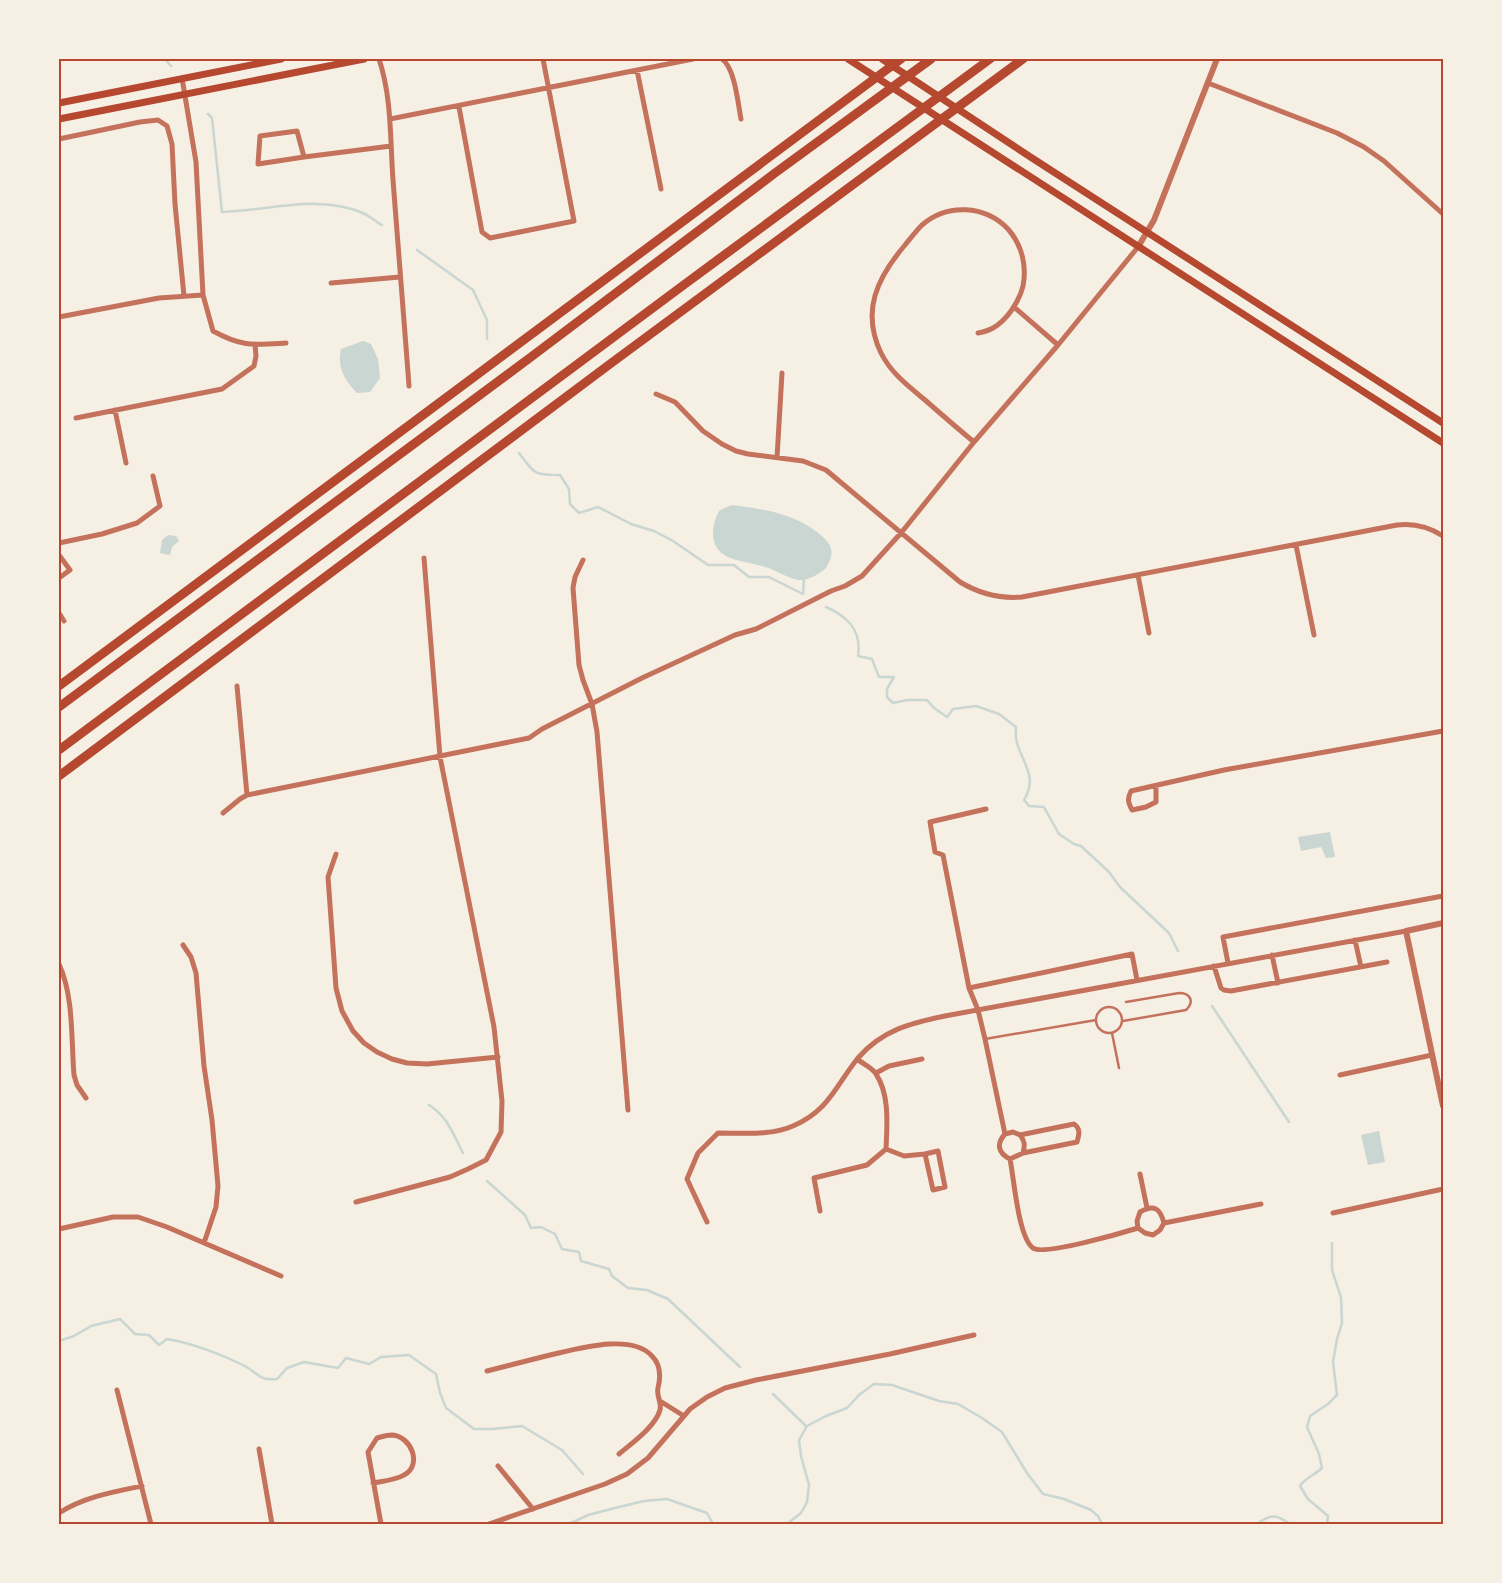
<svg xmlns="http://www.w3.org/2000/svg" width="1502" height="1583" viewBox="0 0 1502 1583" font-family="Inter,sans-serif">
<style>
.water{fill:#c9d6d2}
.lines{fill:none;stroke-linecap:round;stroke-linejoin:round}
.stream{stroke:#c9d6d2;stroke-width:2.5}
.service{stroke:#c5725c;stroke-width:2.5}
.minor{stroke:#c5725c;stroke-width:5}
.tertiary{stroke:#c5725c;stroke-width:6}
.secondary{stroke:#b5482f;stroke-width:7}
.motorway{stroke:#b5482f;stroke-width:9}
.neatline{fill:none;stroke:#b5482f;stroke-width:2}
</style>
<rect width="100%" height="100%" fill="#f6efe4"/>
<path class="water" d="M363 341 371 344 378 359 380 378 370 392 357 393C344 380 337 367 341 349Z
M732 505C762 509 792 513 817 532 832 544 836 551 826 568 819 574 808 581 798 580 787 578 776 570 765 567 744 560 712 562 713 532 714 525 715 517 720 510Z
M168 535 176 536 179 541 172 547 170 555 160 553 162 540Z
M1330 832 1335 857 1326 858 1321 847 1301 851 1298 837Z
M1379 1131 1385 1162 1368 1165 1361 1135Z"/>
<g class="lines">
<path class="stream" d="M165 59 171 66
M208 114 212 118 222 212C268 211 321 193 365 214 371 217 376 222 382 225
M417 250 473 290 487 320V339
M519 453C535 474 533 475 560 475L569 489 570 504 579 513 598 507 631 524 654 531 673 541 708 565H734L749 577H769L803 594 804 579
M826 607C847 616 862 630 858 656L872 659 879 677H894L887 689V697L893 703 907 700H927L934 708 947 717 953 709 976 706 999 714 1016 727C1016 732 1015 738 1017 743 1023 764 1038 777 1024 800L1029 806 1044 807 1059 834 1074 844 1081 846 1109 872 1120 887 1169 933 1178 951
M1212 1006 1289 1122
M429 1105C448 1117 453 1134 463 1153
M487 1181 525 1215 531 1228 541 1227 555 1234 562 1249 579 1252 581 1261 609 1269 612 1276 628 1288 647 1290 668 1299 740 1367
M59 1341 74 1336 91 1326 120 1319 135 1334 149 1335 159 1345 167 1339C192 1343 223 1355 245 1366 259 1374 259 1381 277 1379L287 1368 304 1362 338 1368 346 1358 369 1364 381 1357 409 1355 436 1374 440 1393 446 1408 474 1429H492L522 1426 562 1450 583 1474
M59 1356 60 1366H59
M773 1394 806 1426
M569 1524 588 1515 615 1508 644 1501 667 1499 707 1513 713 1524
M787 1524 801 1513 807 1502 809 1485 801 1456 799 1440 807 1426 826 1416 847 1408 859 1395 874 1384 892 1385 939 1401 958 1404 982 1418 1002 1432 1027 1473 1043 1494 1064 1499 1091 1510 1098 1516 1102 1524
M1257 1524C1271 1514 1276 1514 1290 1524
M1327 1524 1328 1516 1308 1499 1300 1486C1306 1477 1315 1475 1322 1468L1319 1454 1307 1427 1310 1416 1328 1404 1337 1395 1333 1362 1337 1339 1342 1323 1341 1297 1332 1270V1243"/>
<path class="service" d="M1096 1020a13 13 0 1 1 26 0a13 13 0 1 1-26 0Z
M1123 1021 1186 1010C1195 1001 1190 993 1179 993L1126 1002
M1112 1033 1119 1068
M985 1039 1096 1020"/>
<path class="minor" d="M379 59C392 98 390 139 393 180 398 248 404 317 409 386
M722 59C735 68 738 104 741 119
M637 70 661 189
M182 78 196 162 203 295 213 331C242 347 253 345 286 343
M1208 83 1337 133 1364 147 1384 161 1443 214
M459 107 482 232 490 238 574 221 543 59
M390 119 693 59
M59 139 140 122 158 120 167 126 172 144 175 204 184 296
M304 157 258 164 260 136 297 131 304 157 391 146
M331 283 400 277
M1014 307 1058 345
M59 317 159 298 203 295
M656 394 675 402 703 431 722 444 736 451 748 454 803 461 826 470 960 582C980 594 999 599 1022 597L1397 525C1414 523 1429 527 1443 536
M115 410 126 463
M76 418 222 389 254 366 256 356 255 345
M974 442C957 428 941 414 925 400 908 386 891 373 881 353 861 311 877 278 905 245 910 239 916 231 922 225 947 203 985 205 1008 229 1022 245 1027 266 1023 286 1019 302 1007 320 993 328 988 331 983 332 978 333
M777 458 782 373
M59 543 102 534 137 523 160 506 153 476
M1296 545 1314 635
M59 555 70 570 59 578
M583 560 575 577 573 588 579 665 583 680 592 704 597 732 628 1110
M1138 575 1149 633
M59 613 64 621
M237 686 247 795
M1156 786V802L1146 807 1132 810C1128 802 1127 799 1131 791L1224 770 1443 731
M986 809 930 822 935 852 943 855 969 988 978 1010 985 1039 1005 1134C996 1144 998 1153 1010 1159
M223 813 240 799 247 795 529 738 542 729 642 678 735 635 756 629 831 591 845 586 862 576 901 533 974 442 1058 345 1138 247
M336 854 328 877 336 988 342 1011 353 1031 364 1043 377 1052 392 1059 407 1063 427 1064 498 1057
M1355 940 1361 967
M183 945 191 957 196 973 204 1066 212 1120 218 1186 216 1207 204 1243
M1272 955 1278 983
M1228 963 1223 937 1443 896
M59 964C74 997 71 1039 74 1075L77 1085 86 1098
M1214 966 1221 988 1224 990 1231 991 1387 962
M969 988 1132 954 1137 980
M876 1073 889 1066 922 1059
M1340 1075 1432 1055
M1005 1134 1013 1132 1020 1135 1074 1124C1081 1129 1079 1135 1077 1142L1023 1153 1010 1159
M1020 1135C1025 1141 1025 1145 1023 1153
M886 1149 904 1156 925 1154 933 1190 945 1187 938 1151 925 1154
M1010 1159C1014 1178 1018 1237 1033 1248 1043 1256 1122 1233 1138 1228L1145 1233 1153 1235 1160 1230 1164 1223 1261 1204
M1140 1174 1147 1208
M356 1202 450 1177 468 1169 486 1160 501 1132 502 1101 494 1027 440 757 424 558
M820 1211 814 1178 867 1165 886 1149C887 1126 890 1095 876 1074 873 1068 863 1064 857 1059
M1333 1213 1443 1189
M707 1222 687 1179 698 1153 718 1133C743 1133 770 1136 793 1126 829 1111 836 1085 858 1058 882 1030 911 1023 945 1016L1406 931
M1138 1228 1137 1221 1140 1212C1154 1204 1160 1208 1164 1223
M59 1229 113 1217H138L167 1227 281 1276
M487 1371C506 1366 526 1361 546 1356 574 1350 630 1332 652 1356 661 1365 661 1376 658 1388 656 1396 662 1402 660 1410 655 1427 632 1443 619 1454
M117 1390 151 1524
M660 1401 684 1416
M259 1449 272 1524
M498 1466 533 1509
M373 1483C383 1481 396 1480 404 1475 423 1465 411 1436 392 1435 387 1435 381 1437 377 1438L368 1452 381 1524
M59 1513C84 1497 113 1492 142 1486
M489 1524 605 1484 627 1474 648 1458 690 1409 707 1397 725 1388 756 1380 890 1354 974 1335"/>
<path class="tertiary" d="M1138 247 1154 220 1217 59
M1443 923 1406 931 1443 1106"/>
<path class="secondary" d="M848 59 1443 443
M882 59 1032 158 1443 423
M59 103 281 59
M59 119 364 59"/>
<path class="motorway" d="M59 686 901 59
M59 707 531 357 775 173 931 59
M59 750 685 284 990 59
M59 776 610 364 1023 59"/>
</g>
<rect width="1502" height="1583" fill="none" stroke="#f6efe4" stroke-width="120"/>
<rect x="60" y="60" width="1382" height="1463" class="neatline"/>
</svg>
